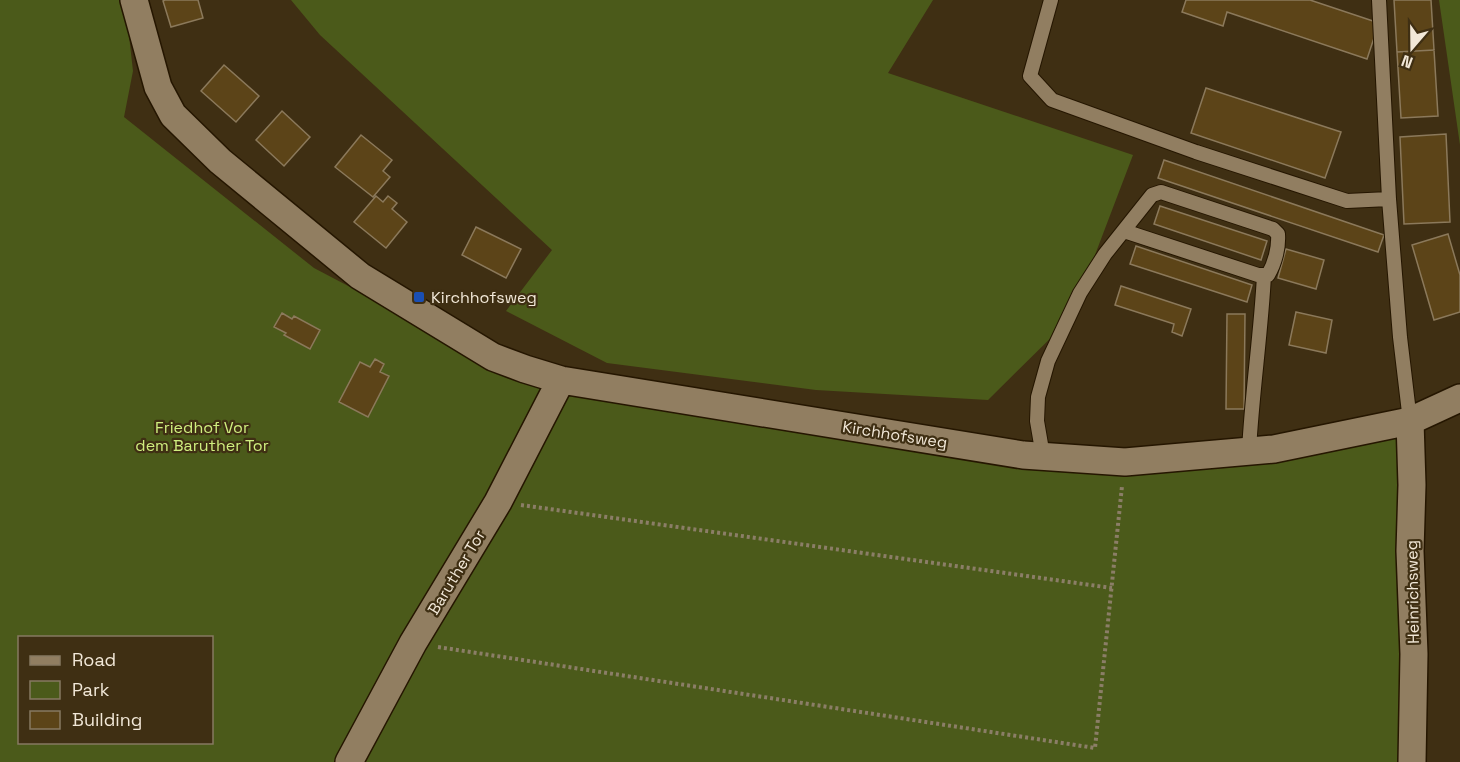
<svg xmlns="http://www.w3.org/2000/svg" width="1460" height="762" viewBox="0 0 1460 762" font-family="'Space Grotesk',sans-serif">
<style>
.green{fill:#4b5a1a;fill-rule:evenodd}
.building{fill:#5c4418;stroke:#8b795b;stroke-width:1.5}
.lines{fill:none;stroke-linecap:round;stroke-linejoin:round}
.lane-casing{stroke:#251600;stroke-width:16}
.street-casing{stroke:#251600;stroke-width:30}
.path{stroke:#8b7e67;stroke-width:4;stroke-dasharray:3 3;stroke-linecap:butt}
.lane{stroke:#917e61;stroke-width:14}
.street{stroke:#917e61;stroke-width:27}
.transit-dot{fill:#1a4fb4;stroke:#3f2f13;stroke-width:2}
.labels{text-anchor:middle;stroke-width:4.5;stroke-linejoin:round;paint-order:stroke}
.poi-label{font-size:16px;fill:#f2e8d8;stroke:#3f2f13;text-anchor:start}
.park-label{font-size:16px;fill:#d0ef7f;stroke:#3f2f13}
.street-label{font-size:16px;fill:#f2e8d8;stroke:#3f2f13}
</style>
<rect width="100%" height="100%" fill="#3f2f13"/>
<path class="green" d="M0 0H125L133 71 124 117 314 268 470 350 566 385 1118 461 1410 421 1412 762H0ZM20 638H212V742H20Z
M291 0H933L888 73 1133 155 1071 318 988 400 816 390 607 363 506 311 552 250 320 35Z
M1439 0H1460V145Z"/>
<path class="building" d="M165 0H198L203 18 171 27 163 1Z
M1186 0H1310L1379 23 1367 59 1227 12 1223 26 1182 12Z
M1394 0H1431L1434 50 1397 52Z
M1434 50 1438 116 1401 118 1397 52Z
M224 65 259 96 236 122 201 91Z
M1206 88 1341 132 1325 178 1191 133Z
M282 111 310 137 284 166 256 140Z
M1446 134 1450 222 1404 224 1400 137Z
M361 135 392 160 383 171 390 177 373 197 335 167Z
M1164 160 1384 235 1378 252 1158 178Z
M376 196 383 202 388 196 397 203 392 209 407 222 386 248 354 222Z
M1160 206 1267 241 1261 260 1154 224Z
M476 227 521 249 506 278 462 255Z
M1448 234 1460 275V312L1434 320 1412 245Z
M1136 246 1252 285 1247 302 1130 264Z
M1286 249 1324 260 1316 289 1278 278Z
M1121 286 1191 309 1182 336 1172 332 1174 324 1115 305Z
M1296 312 1332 320 1326 353 1289 345Z
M282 313 292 319 294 316 320 330 310 349 284 335 286 333 274 327Z
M1227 314H1245L1244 409H1226Z
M375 359 384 364 380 372 389 376 368 417 339 402 360 362 370 367Z"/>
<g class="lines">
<defs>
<path id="lane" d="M1051 0 1030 76 1052 100 1196 152 1347 201 1389 199
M1379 0 1389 199 1400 337 1410 421
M1249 451C1252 392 1261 334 1264 275
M1043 456 1037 421 1038 397 1048 361 1080 293 1105 254 1152 195 1161 192 1273 229 1278 234C1279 247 1275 263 1268 275H1258L1124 231"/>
<path id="street" d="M134 0 158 87 173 115 220 161 360 276 493 357 525 369 561 380 1023 455 1125 462 1274 449 1410 421 1460 398
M1410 421 1412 485 1410 551 1414 654 1412 762
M349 762 413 643 498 502 561 380"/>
</defs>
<use href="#lane" class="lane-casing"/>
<use href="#street" class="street-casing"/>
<path class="path" d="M521 505 1112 588
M438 647 1095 748 1122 486"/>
<use href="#lane" class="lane"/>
<use href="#street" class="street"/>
</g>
<rect class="transit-dot" x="413" y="291" width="12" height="12" rx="3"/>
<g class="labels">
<g class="poi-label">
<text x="431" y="303">Kirchhofsweg</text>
</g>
<g class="park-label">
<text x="202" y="433">Friedhof Vor<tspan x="202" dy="18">dem Baruther Tor</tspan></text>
</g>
<g class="street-label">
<text transform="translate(895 434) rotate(9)" y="6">Kirchhofsweg</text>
<text transform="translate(456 572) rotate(-59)" y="6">Baruther Tor</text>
<text transform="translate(1412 592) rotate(-91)" y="6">Heinrichsweg</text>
</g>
</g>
<rect x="18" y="636" width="195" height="108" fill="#3f2f13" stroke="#877962" stroke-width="1.5"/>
<rect x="30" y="656" width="30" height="9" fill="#917e61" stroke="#877962" stroke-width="1.5"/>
<text x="72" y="666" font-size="18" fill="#f2e8d8">Road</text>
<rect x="30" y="681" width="30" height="18" fill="#4b5a1a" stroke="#877962" stroke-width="1.5"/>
<text x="72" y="696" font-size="18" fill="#f2e8d8">Park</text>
<rect x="30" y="711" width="30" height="18" fill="#5c4418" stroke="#877962" stroke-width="1.5"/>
<text x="72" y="726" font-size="18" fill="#f2e8d8">Building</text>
<g transform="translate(1412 48) rotate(200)" stroke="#3f2f13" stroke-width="4.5" paint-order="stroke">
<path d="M0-4.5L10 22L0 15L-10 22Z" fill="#f2e8d8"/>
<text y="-9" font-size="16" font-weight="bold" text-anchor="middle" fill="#f2e8d8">N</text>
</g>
</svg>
